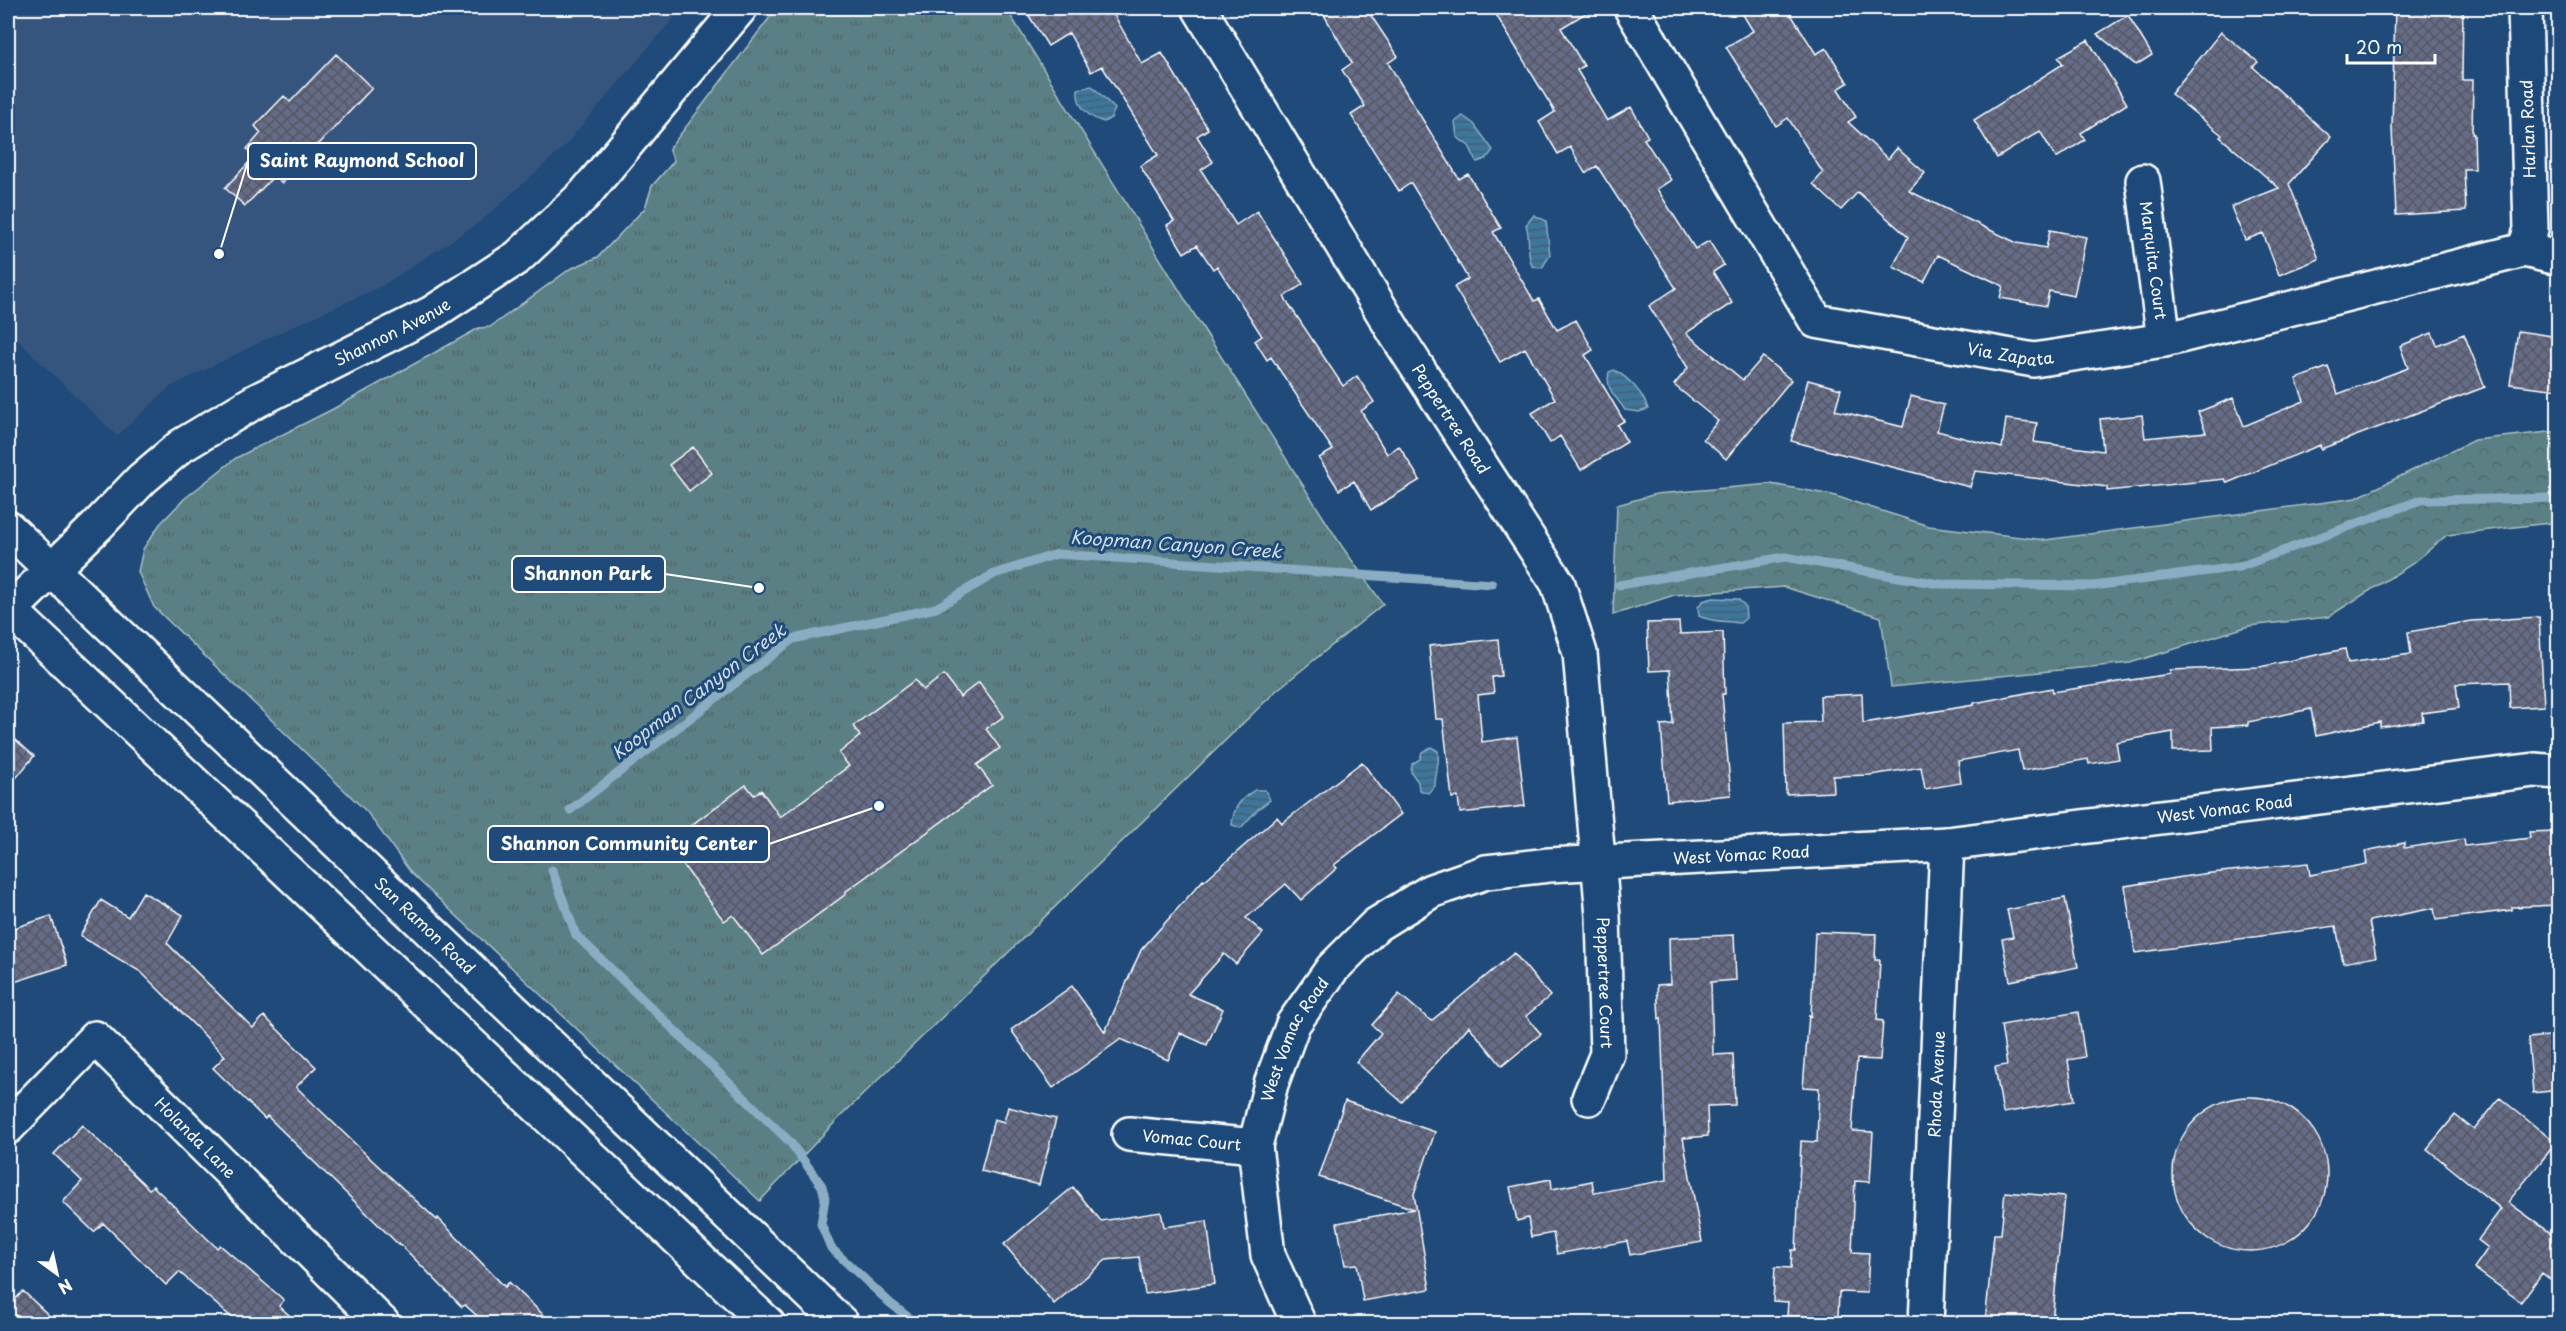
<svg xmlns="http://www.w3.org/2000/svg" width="2566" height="1331" viewBox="0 0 2566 1331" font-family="'Playpen Sans',sans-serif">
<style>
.built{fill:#34547e}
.forest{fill:url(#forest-crowns);stroke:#acc0c2;stroke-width:1.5}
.park{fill:url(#park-tufts);stroke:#acc0c2;stroke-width:1.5}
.water{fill:url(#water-rules);stroke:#8badc3;stroke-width:1.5}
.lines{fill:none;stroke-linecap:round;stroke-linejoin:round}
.stream{stroke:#8badc3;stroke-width:9}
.building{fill:url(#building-cross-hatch);stroke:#fff;stroke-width:1.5}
.minor-casing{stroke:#fff;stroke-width:38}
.secondary-casing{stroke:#fff;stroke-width:38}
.minor{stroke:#1f4a7a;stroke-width:33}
.secondary{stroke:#1f4a7a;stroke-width:33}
.labels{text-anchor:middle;stroke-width:6;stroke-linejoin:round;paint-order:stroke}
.street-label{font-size:16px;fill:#fff;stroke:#1f4a7a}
.water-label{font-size:18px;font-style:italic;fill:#cfdde6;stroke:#1f4a7a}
.leader{fill:none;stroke:#fff;stroke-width:2}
.callout-dot{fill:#fff;stroke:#1f4a7a;stroke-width:2}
.callout{fill:#1f4a7a;stroke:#fff;stroke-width:2}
.callout-label{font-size:18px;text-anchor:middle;font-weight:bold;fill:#fff}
</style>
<defs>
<pattern id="forest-crowns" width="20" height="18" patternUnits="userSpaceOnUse" patternTransform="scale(1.5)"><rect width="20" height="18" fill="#5a8085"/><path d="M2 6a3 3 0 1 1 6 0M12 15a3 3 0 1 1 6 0" fill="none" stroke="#536668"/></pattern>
<pattern id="park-tufts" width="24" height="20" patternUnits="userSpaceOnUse" patternTransform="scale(1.5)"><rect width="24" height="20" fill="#5a8085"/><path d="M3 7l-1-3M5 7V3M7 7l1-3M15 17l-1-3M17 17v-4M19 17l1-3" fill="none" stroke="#536668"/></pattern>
<pattern id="water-rules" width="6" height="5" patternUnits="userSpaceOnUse" patternTransform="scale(1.5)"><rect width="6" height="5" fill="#3e769b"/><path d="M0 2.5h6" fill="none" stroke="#465f70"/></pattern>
<pattern id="building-cross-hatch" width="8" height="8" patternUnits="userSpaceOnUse" patternTransform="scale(1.5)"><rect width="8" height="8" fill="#656c88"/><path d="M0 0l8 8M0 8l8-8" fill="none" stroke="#555761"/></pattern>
</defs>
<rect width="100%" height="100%" fill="#1f4a7a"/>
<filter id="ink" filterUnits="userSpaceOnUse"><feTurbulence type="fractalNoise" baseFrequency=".0167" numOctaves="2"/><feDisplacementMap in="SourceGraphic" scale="12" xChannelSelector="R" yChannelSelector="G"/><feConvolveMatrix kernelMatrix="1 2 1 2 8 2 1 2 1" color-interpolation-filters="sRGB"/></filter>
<g filter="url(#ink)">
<path class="built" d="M8 8H673L678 13 562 149 480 222 382 286 287 329 170 387 117 436 8 331Z"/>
<path class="forest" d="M2549 432H2558V522L2447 535 2412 564 2328 617 2249 626 2130 663 1891 687 1881 617 1784 587 1674 595 1613 615 1617 505 1656 494 1771 484 1832 495 1929 526 2045 540 2356 498 2474 440Z"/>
<path class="park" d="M777 8H1006L1194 314 1341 545 1383 604 1277 690 839 1118 760 1201 411 873 367 812 154 607 138 572 143 549 160 524 184 499 236 458 333 409 479 328 490 327 570 269 598 257 645 208 652 186 674 161 669 149Z"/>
<path class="water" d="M1092 86 1115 109 1111 118 1104 122C1089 118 1076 106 1078 89Z
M1463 116 1474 124 1493 150 1486 159 1477 162 1469 146 1457 137 1455 122Z
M1534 215 1546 221 1550 255 1542 268 1532 266C1526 252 1531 240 1526 225Z
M1614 370C1629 378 1643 393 1648 409L1639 412 1625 410C1616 396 1605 390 1609 372Z
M1713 598 1738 599 1745 606 1746 618 1740 623C1726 621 1711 622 1699 616L1698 607 1703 601Z
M1431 747 1438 751C1440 763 1435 774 1435 786L1428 793 1419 790 1418 782 1411 772 1412 764 1420 759 1422 752Z
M1255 790H1265L1270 800 1257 810 1241 828 1232 825C1233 808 1240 799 1255 790Z"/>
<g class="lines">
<path class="stream" d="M1619 585 1785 557 1939 584 2093 586 2239 567 2421 500 2558 498
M570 810 793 639 936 608 994 574 1057 554 1492 584
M552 870 576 935 790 1142 822 1186 825 1198 821 1224 831 1248 890 1303 917 1324"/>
</g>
<path class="building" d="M1024 8H1110L1142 64 1162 53 1208 129 1197 136 1213 162 1201 170 1236 225 1257 211 1303 284 1284 297 1343 386 1357 376 1374 402 1361 411 1387 454 1399 446 1420 480 1371 510 1354 481 1339 490 1319 458 1333 450 1271 357 1267 360 1255 341 1262 336 1217 266 1213 269 1197 245 1184 253 1167 225 1174 221 1140 166 1158 155 1102 66 1091 72 1069 33 1048 46Z
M1320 8H1366L1398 56 1388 63 1459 179 1468 174 1501 228 1493 232 1534 301 1539 299 1557 330 1576 320 1593 350 1585 355 1624 421 1617 425 1627 442 1581 470 1560 436 1550 443 1532 413 1555 399 1525 348 1500 362 1454 287 1468 279 1446 240 1411 183 1399 191 1351 115 1365 106 1342 70 1352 63Z
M1492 8H1594L1561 28 1584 66 1577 70 1607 121 1631 107 1648 137 1644 139 1671 180 1657 189 1695 249 1709 241 1724 265 1713 272 1732 303 1686 333 1743 380 1763 357 1791 380 1726 459 1703 439 1718 421 1674 385 1688 368 1649 306 1676 288 1597 166 1585 173 1570 147 1558 154 1539 122 1555 112Z
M1739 8H1787L1816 54 1826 48 1848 83 1838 89 1856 117 1848 122 1888 159 1897 148 1925 173 1909 191 2017 243 2046 248 2050 230 2086 237 2074 296 2049 291 2046 306 2000 298 2003 286 1938 255 1924 282 1893 267 1908 237 1858 192 1841 210 1813 184 1823 173 1788 118 1776 126 1726 47 1753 31Z
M2395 8H2463L2462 80H2473L2472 134H2474L2475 169H2464L2466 211 2396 215 2392 128Z
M2128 15 2152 55 2136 65 2097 34Z
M2221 32 2258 62 2253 67 2331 137 2289 184 2319 259 2279 275 2263 233 2245 240 2231 207 2279 188 2220 137 2222 135 2171 94Z
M2088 40 2127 104 2081 133 2085 140 2056 158 2040 131 1997 158 1974 120 2063 64 2058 57Z
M336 54 372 88 282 183 274 176 245 206 225 188 255 156 247 149 261 133 255 126 284 96 290 102Z
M2518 331 2559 337V390L2510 384Z
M2432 333 2437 345 2464 334 2485 387 2321 449 2320 445 2227 483 2225 479 2107 491V487L1975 471 1970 487 1791 441 1808 380 1841 389 1835 410 1903 427 1911 396 1944 405 1937 431 2002 448 2006 419 2037 423 2034 442 2103 451 2100 419 2142 415 2145 438 2206 432 2198 412 2233 398 2244 426 2304 401 2296 379 2328 367 2338 394 2408 368 2400 346Z
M693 447 712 473 689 491 669 465Z
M2539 617 2544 706 2510 708 2509 682 2456 684 2459 708 2422 713 2423 721 2380 727V722L2316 736 2311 709 2248 722V725L2212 727 2213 750 2173 751V732L2116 742 2119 759 2089 764 2088 759 2022 771 2018 750 1958 761 1961 783 1925 789 1921 767 1871 775 1833 776 1834 792 1786 794 1784 723 1821 722 1820 696 1862 694 1863 723 1974 705V703L2052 688 2053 692 2170 674V670L2260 667 2345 649 2348 663 2411 654 2408 632 2471 621Z
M1679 622 1680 634 1723 632 1725 694H1722L1731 795 1667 801 1661 725 1673 724 1670 670 1649 671 1647 623Z
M1498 639 1501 676 1492 677 1494 693 1478 695 1482 742 1517 737 1525 806 1460 813 1458 797 1452 798 1443 719H1436L1429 646Z
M944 675 960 697 979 682 1004 716 986 729 1000 748 977 765 992 785 845 892 846 894 763 955 733 915 724 921 667 843 746 785 754 795 761 790 780 817 849 766 839 753 860 736 853 726 915 680 923 690Z
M8 733 34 756 8 788Z
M1362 762 1401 814 1334 865 1337 868 1301 900 1286 884 1246 918 1263 933 1236 964 1224 954 1188 994 1223 1009 1207 1045 1180 1033 1168 1060 1121 1039 1053 1088 1011 1030 1072 986 1105 1032 1141 950 1203 880 1204 881 1277 817 1282 823Z
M2559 831V905L2512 907V910L2436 920 2434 908 2369 921 2376 957 2343 963 2336 926 2135 953 2125 886 2202 874 2308 863 2310 875 2367 864 2365 851 2404 843V848L2464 839 2465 846 2530 838 2529 832Z
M143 892 183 915 167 943 253 1028 264 1016 316 1067 296 1087 374 1162 437 1220 438 1218 505 1287 509 1282 552 1323H485L465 1305 462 1307 399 1243 398 1244 267 1116 265 1119 213 1068 225 1056 141 972 80 936 101 900 128 917Z
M2065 898 2078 967 2010 981 2002 939 2013 937 2007 910Z
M51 916 67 965 8 984V930Z
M1815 932 1876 934 1875 960H1880L1877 1020 1883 1021 1880 1060 1857 1059 1852 1131 1873 1132 1870 1182 1855 1181 1852 1252 1869 1253 1867 1293 1839 1292 1838 1318 1787 1316 1788 1302 1773 1301 1775 1267 1791 1268 1792 1250H1796L1801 1141 1817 1142 1819 1088 1803 1087 1809 1015 1811 1016Z
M1734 935 1736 980 1711 982 1713 1055 1733 1054 1735 1105 1707 1106 1708 1136 1683 1138 1702 1242 1630 1255 1627 1241 1557 1254 1553 1233 1531 1237 1528 1218 1517 1221 1510 1187 1551 1179 1552 1189 1592 1181 1594 1193 1667 1180 1661 1018 1659 1019 1657 985 1670 984 1669 938Z
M1514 953 1550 996 1526 1016 1541 1034 1502 1066 1469 1026 1402 1102 1356 1062 1381 1033 1372 1025 1399 994 1431 1021Z
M2078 1012 2085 1057 2068 1060 2074 1101 2003 1113 1995 1067 2007 1065 2001 1025Z
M2559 1035V1090L2533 1093 2528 1038Z
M2173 1174a77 77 0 1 1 154 0a77 77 0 1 1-154 0Z
M2500 1098 2556 1143 2508 1202 2559 1239V1286L2542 1273 2521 1302 2474 1268 2488 1248 2478 1240 2501 1209 2427 1149 2455 1115 2474 1130Z
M1345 1101 1435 1132 1414 1194 1430 1289 1363 1301 1357 1264 1345 1265 1337 1223 1414 1209 1319 1177Z
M1008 1107 1056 1119 1039 1185 981 1171 994 1119 1004 1122Z
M82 1125 149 1189 153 1186 217 1248 220 1245 284 1300 279 1306 298 1323H238L179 1272 166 1285 103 1223 94 1232 63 1202 82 1181 54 1154Z
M1073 1187 1101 1221 1161 1212 1164 1227 1207 1221 1215 1284 1145 1294 1139 1257 1106 1260 1054 1304 1004 1244Z
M2005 1192 2064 1197 2052 1323H1985L1994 1234H2001Z
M23 1291 57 1323H8V1307Z"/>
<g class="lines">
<defs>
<g id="minor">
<path id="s1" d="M1199 8 1397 336 1558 584 1580 653 1603 916 1607 1054 1589 1098"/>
<path id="s2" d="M1631 8 1816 321 2034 360 2164 340 2524 250 2558 258"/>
<path id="s3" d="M2143 181 2164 340"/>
<path d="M2524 250 2531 230 2525 8"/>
<path id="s4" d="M8 612 97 526 142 479 181 446 256 401 432 313 518 257 584 195 740 8"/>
<path id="s5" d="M8 1127 95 1038 383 1324"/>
<path id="s6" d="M1129 1134 1255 1146"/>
<path id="s7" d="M1299 1324 1268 1255 1255 1146 1271 1084 1293 1024 1332 969 1376 925 1431 891 1486 872 1549 865 1947 844 2535 770 2558 772"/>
<path id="s8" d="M1926 1324 1947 844"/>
</g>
<g id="secondary">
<path id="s9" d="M8 528 842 1324"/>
<path d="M8 608 768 1324"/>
</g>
</defs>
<use href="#minor" class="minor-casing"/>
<use href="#secondary" class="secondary-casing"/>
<use href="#minor" class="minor"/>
<use href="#secondary" class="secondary"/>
</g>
</g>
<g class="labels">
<g class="street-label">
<text transform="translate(2528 129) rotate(-92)" y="6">Harlan Road</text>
<text dy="6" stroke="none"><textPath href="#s3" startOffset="80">Marquita Court</textPath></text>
<text dy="6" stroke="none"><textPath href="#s4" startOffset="480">Shannon Avenue</textPath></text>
<text dy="6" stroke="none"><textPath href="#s2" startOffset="561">Via Zapata</textPath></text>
<text dy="6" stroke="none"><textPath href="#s1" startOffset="482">Peppertree Road</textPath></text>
<text dy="6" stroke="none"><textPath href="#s7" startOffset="1308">West Vomac Road</textPath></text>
<text dy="6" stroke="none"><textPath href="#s7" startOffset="822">West Vomac Road</textPath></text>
<text dy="6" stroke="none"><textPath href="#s9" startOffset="576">San Ramon Road</textPath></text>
<text dy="6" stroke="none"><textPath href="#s1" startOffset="1082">Peppertree Court</textPath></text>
<text dy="6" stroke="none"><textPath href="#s7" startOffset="300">West Vomac Road</textPath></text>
<text dy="6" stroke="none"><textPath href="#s8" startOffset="240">Rhoda Avenue</textPath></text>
<text dy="6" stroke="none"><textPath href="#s5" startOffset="266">Holanda Lane</textPath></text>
<text dy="6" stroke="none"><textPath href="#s6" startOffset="63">Vomac Court</textPath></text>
</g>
<g class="water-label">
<text transform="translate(1176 545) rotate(4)" y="6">Koopman Canyon Creek</text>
<text transform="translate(699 692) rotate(-37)" y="6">Koopman Canyon Creek</text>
</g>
</g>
<path class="leader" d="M219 254L248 161M759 588L665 574M879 806L769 844"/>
<g class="callout-dot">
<circle cx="219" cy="254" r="6"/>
<circle cx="759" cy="588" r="6"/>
<circle cx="879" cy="806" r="6"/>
</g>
<g class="callout">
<rect x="248" y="143" width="228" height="36" rx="6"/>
<rect x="512" y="556" width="153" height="36" rx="6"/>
<rect x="488" y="826" width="281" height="36" rx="6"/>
</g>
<g class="callout-label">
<text x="362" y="167">Saint Raymond School</text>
<text x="588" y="580">Shannon Park</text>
<text x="629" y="850">Shannon Community Center</text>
</g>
<rect width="2566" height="1331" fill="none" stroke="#1f4a7a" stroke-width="30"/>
<rect x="15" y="15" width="2536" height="1301" fill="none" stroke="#fff" stroke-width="2" filter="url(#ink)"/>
<g transform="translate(57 1274) rotate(147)" stroke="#1f4a7a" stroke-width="4.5" paint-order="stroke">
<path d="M0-4.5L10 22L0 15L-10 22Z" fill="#ffffff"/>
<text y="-9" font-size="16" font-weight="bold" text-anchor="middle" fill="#ffffff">N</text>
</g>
<path d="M2347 54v9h88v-9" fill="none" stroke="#ffffff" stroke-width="3"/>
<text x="2356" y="54" font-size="18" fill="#ffffff" stroke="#1f4a7a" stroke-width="4.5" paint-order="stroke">20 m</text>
</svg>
